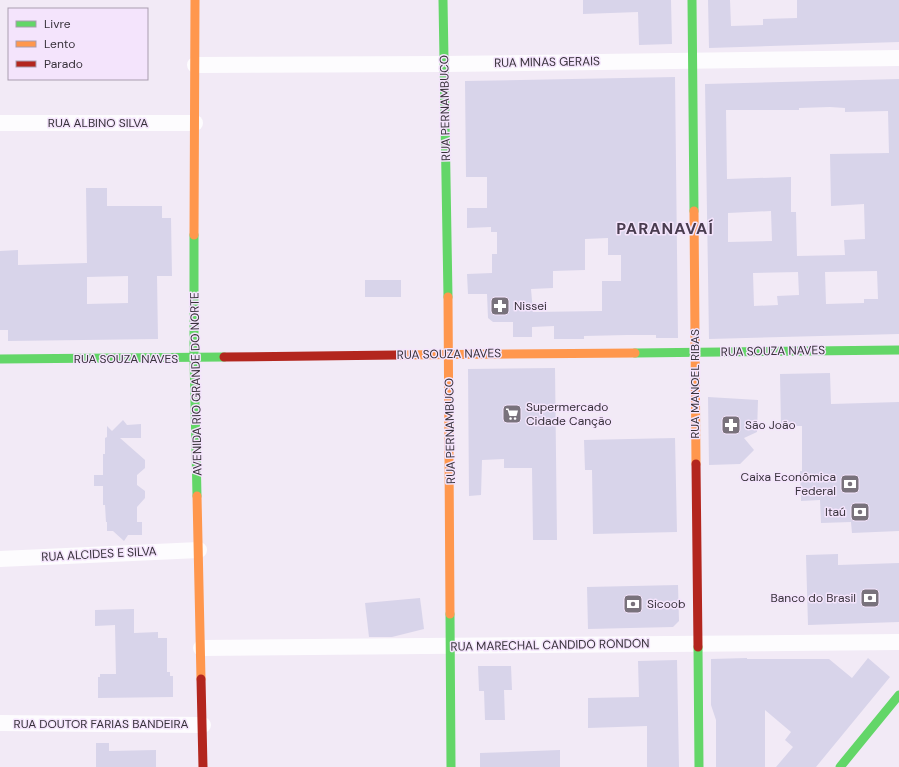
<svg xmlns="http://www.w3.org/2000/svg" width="899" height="767" font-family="'DM Sans',sans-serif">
  <rect width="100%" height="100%" fill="#f2eaf6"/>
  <g fill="#d8d4ea" fill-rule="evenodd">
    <polygon points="583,0 671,0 672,44 639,45 638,12 583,14"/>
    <polygon points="708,0 730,0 731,26 763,25 763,19 797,18 797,0 899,0 899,42 709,48"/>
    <path d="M675 77 678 338H656V335H627L584 336V339H554V326L532 327V337H513V322H493L488 318 487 294H468L467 274 492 273V254H497V232H491V227L467 228V208H487V177H466L465 81ZM608 238V255H621V281H602V311L533 312 531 289 553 288V271L585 270V239Z"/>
    <path d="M899 79V334L709 339 705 84ZM830 107 845 108V112L888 111 889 153 830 154 831 206 864 204 865 239 844 240 845 255 797 256 796 212H791V177L727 179 726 110H799V108ZM771 211 772 241 728 242V213ZM877 271 878 299H864V303L826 304 825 272ZM798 272 799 295 777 296 778 305 754 306 753 273Z"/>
    <path d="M86 188H107V206H162V218H171L172 276H157L158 339 8 341V330H0V251L18 250V265L87 263ZM128 276V303L87 304V277Z"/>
    <rect x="365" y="280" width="36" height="17"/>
    <polygon points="555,368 557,540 533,540 532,468 504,468 504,459 482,460 481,495 469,496 468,369"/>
    <polygon points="830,373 831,404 899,402 899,531 852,533 851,522 821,523 820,500 801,501 800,471 802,471 802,426 781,426 780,374"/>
    <polygon points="708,397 758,400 757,432 744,438 754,450 740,464 709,465"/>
    <polygon points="123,420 127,425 141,424 141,438 120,438 145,460 145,468 137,475 137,485 145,491 145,498 137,507 137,522 142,522 142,535 128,535 124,541 113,531 107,531 107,522 106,522 105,505 103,505 103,486 94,486 94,475 103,475 103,454 105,454 105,438 107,437 107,426 112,431"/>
    <polygon points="675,438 677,532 593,534 592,470 585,470 584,440"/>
    <polygon points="838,554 838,565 899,563 899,622 808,625 806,555"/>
    <polygon points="678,585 679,621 673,627 588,629 587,587"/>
    <polygon points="420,598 424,629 392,637 369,637 365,603"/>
    <polygon points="134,609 134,633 158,632 158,638 167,638 167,672 170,672 170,676 173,676 173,697 98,698 98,677 100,677 100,674 116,674 115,625 95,626 95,610"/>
    <polygon points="747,658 747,659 829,659 852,678 868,658 890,677 816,767 776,767 793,747 785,740 791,732 765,710 765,767 716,767 716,720 711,705 711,659"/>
    <polygon points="677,660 679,767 647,767 647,726 588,728 588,698 639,697 638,661"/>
    <polygon points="478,666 511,666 512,690 504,690 505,720 485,720 484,691 479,691"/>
    <polygon points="96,743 109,743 109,751 156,750 156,767 96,767"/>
    <polygon points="560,750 560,767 480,767 480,753"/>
  </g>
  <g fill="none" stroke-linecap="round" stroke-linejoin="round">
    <g stroke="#fdfcfe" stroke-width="16">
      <polyline points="195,65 444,64 899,58"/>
      <polyline points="0,123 195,123"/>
      <polyline points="0,559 199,550"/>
      <polyline points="201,648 899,642"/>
      <polyline points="0,723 203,725"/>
    </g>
    <g stroke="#63d668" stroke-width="9">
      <polyline points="443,0 448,297"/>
      <polyline points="692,0 694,211"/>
      <polyline points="194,235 194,358 197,496"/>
      <polyline points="635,353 899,350"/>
      <polyline points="0,359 224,357"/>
      <polyline points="450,614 451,767"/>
      <polyline points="698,647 699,767"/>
      <polyline points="840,767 899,695"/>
    </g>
    <g stroke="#ff974d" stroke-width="9">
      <polyline points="694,211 696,464"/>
      <polyline points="194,235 195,0"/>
      <polyline points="448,297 450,614"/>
      <polyline points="397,355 635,353"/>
      <polyline points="197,496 201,679"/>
    </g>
    <g stroke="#b3261e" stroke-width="9">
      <polyline points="224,357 397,355"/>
      <polyline points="696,464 698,647"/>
      <polyline points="201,679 203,767"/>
    </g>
  </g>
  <defs>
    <symbol id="pharmacy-square" viewBox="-11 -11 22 22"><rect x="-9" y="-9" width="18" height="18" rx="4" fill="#79727c" stroke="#f4e4fc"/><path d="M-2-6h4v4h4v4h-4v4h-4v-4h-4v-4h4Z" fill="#fff"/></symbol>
    <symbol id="supermarket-square" viewBox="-11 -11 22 22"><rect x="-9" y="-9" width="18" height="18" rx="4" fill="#79727c" stroke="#f4e4fc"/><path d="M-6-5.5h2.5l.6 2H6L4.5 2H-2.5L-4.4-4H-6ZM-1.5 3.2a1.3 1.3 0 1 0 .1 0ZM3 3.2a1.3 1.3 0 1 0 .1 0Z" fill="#fff"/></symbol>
    <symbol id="bank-square" viewBox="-11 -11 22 22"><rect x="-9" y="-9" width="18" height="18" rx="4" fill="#79727c" stroke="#f4e4fc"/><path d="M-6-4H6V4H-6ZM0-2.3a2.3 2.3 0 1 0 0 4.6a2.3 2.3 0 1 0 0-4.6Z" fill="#fff"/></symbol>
  </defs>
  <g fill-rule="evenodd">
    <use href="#pharmacy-square" x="489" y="295" width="22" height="22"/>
    <use href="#supermarket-square" x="501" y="403" width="22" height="22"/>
    <use href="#pharmacy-square" x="720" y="414" width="22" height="22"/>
    <use href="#bank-square" x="839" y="473" width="22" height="22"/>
    <use href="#bank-square" x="849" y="501" width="22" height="22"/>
    <use href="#bank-square" x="859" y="587" width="22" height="22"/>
    <use href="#bank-square" x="622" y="593" width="22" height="22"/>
  </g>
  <g text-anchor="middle" stroke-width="3" stroke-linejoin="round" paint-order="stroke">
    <g font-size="12" fill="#38323b" stroke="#f4e4fc">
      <text transform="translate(547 62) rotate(-1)" y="4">RUA MINAS GERAIS</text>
      <text transform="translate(445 108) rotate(-91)" y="4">RUA PERNAMBUCO</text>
      <text x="98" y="127">RUA ALBINO SILVA</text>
      <text transform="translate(773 351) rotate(-1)" y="4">RUA SOUZA NAVES</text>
      <text transform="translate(449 354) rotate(-1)" y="4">RUA SOUZA NAVES</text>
      <text x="126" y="363">RUA SOUZA NAVES</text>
      <text transform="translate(196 384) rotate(-91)" y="4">AVENIDA RIO GRANDE DO NORTE</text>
      <text transform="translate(695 384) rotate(-90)" y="4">RUA MANOEL RIBAS</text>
      <text transform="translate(450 431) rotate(-91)" y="4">RUA PERNAMBUCO</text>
      <text transform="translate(99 554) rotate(-3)" y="4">RUA ALCIDES E SILVA</text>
      <text transform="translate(550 645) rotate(-1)" y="4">RUA MARECHAL CANDIDO RONDON</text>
      <text x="101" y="728">RUA DOUTOR FARIAS BANDEIRA</text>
    </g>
    <g font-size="12" fill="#38323b" stroke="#f4e4fc" text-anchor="start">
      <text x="514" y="310">Nissei</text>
      <text x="526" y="411">Supermercado<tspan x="526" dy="14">Cidade Canção</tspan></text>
      <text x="745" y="429">São João</text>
      <text x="836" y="481" text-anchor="end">Caixa Econômica<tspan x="836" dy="14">Federal</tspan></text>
      <text x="846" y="516" text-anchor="end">Itaú</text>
      <text x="856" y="602" text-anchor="end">Banco do Brasil</text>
      <text x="647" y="608">Sicoob</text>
    </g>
    <g font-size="16" font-weight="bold" letter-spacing="1" fill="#493c4f" stroke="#f4e4fc">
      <text x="665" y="234">PARANAVAÍ</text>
    </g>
  </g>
  <rect x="8" y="8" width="140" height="72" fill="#f4e4fc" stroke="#a99daf"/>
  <rect x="16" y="21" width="20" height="6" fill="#63d668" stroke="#a99daf"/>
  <text x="44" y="28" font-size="12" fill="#38323b">Livre</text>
  <rect x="16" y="41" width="20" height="6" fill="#ff974d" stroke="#a99daf"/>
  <text x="44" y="48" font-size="12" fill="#38323b">Lento</text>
  <rect x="16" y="61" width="20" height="6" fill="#b3261e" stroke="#a99daf"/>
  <text x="44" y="68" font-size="12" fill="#38323b">Parado</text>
</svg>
